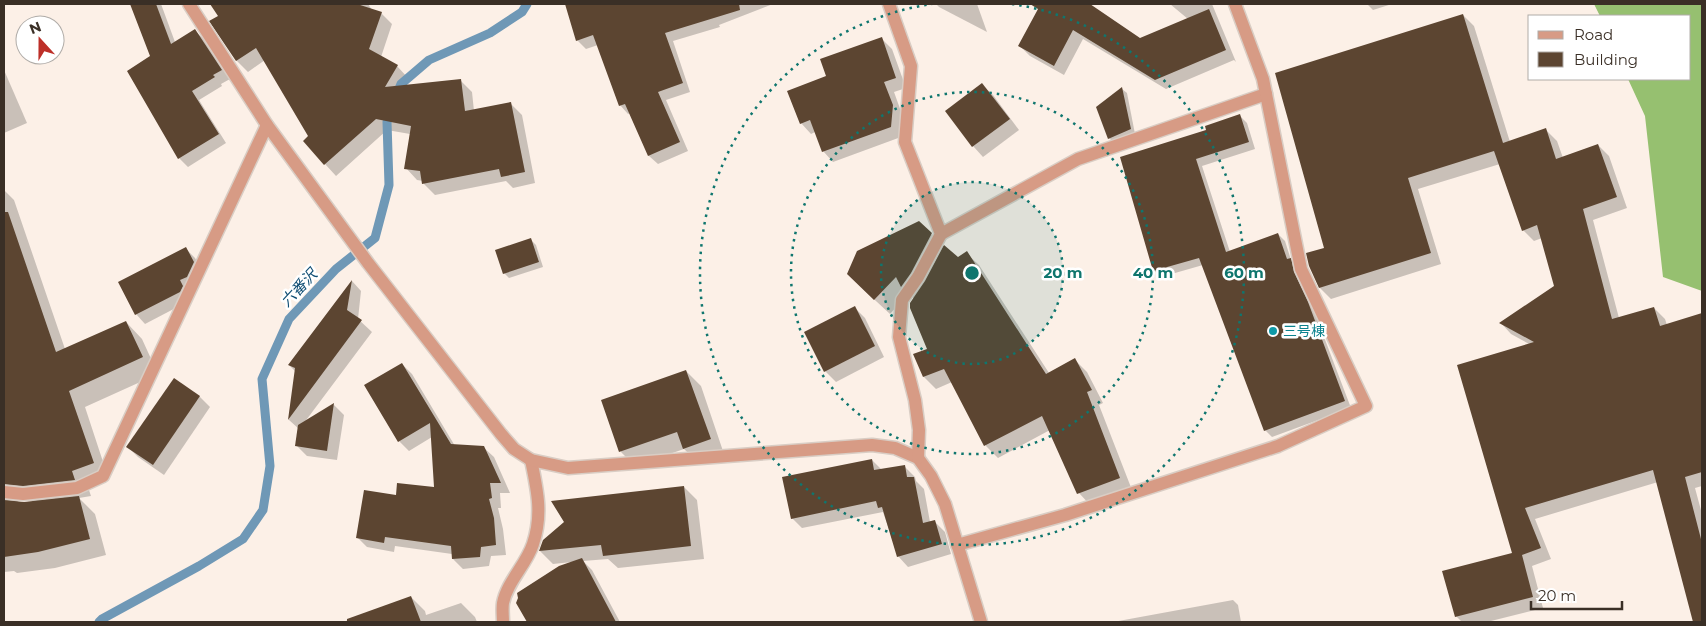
<svg xmlns="http://www.w3.org/2000/svg" width="1706" height="626" font-family="Montserrat,'Noto Sans JP',sans-serif">
  <rect width="100%" height="100%" fill="#fcf0e7"/>
  <polygon fill="#96c070" points="1594,4 1702,4 1702,291 1663,277 1645,116 1628,79 1690,79 1690,16 1600,16"/>
  <g fill="#0003" fill-rule="evenodd">
    <polygon points="131,4 161,4 175,42 195,31 204,39 230,79 221,84 222,86 199,100 226,143 188,167 179,158 128,71 152,57"/>
    <polygon points="212,4 368,4 372,10 381,13 392,24 381,57 397,66 408,78 403,87 461,81 472,92 474,111 510,103 522,115 535,183 513,188 506,181 435,195 424,184 423,181 417,180 406,168 410,134 387,130 336,176 304,141 310,136 265,60 248,72 236,60 219,16"/>
    <polygon points="570,4 773,4 719,25 720,27 673,41 690,92 666,100 688,151 658,164 649,156 630,113 628,114 620,105 598,45 586,49 577,40 566,5"/>
    <polygon points="936,4 977,4 987,32 939,7"/>
    <polygon points="1050,4 1088,4 1140,40 1188,19 1170,4 1212,4 1236,62 1234,60 1166,89 1083,39 1064,75 1030,56 1020,46"/>
    <polygon points="1367,4 1392,4 1373,10"/>
    <polygon points="1463,15 1474,26 1510,142 1546,130 1557,141 1563,158 1598,145 1609,156 1627,208 1593,220 1619,318 1654,308 1665,319 1667,325 1698,316 1702,320 1702,486 1695,488 1702,514 1702,622 1695,622 1658,482 1535,519 1551,559 1532,566 1543,608 1487,622 1462,622 1456,616 1513,553 1531,345 1511,334 1501,323 1555,287 1542,238 1534,241 1523,230 1500,164 1418,189 1441,264 1331,299 1320,288 1325,249"/>
    <polygon points="882,39 892,49 906,88 894,92 903,117 901,137 833,162 823,151 815,132 811,134 801,123 827,76"/>
    <polygon points="4,70 27,123 4,133"/>
    <polygon points="982,85 993,95 1019,130 983,157 973,146 946,111"/>
    <polygon points="1122,89 1127,93 1135,134 1114,143 1109,138"/>
    <polygon points="1240,116 1247,123 1255,149 1202,166 1230,252 1278,234 1285,241 1291,260 1297,266 1351,408 1272,437 1265,430 1203,265 1161,277 1154,270 1122,158 1208,131"/>
    <path d="M4 190 14 200 65 349 126 322 142 339 158 374 85 407 109 480 88 487 91 496 79 498 95 514 106 555 55 568 17 573 14 571 4 572ZM22 500 32 501V502H16Z"/>
    <polygon points="931,234 957,259 966,253 979,265 1049,373 1074,359 1087,372 1103,403 1099,405 1132,490 1091,506 1079,493 1050,430 998,458 986,446 952,382 936,389 924,377 928,350 914,299 909,293 890,314 863,289"/>
    <polygon points="531,240 536,245 543,267 509,278 504,273"/>
    <polygon points="186,249 195,258 203,272 189,301 145,324 136,314"/>
    <polygon points="352,281 361,291 358,319 372,332 304,423 334,405 344,415 337,460 307,456 297,446 299,429 289,420 296,372 289,365"/>
    <polygon points="855,308 865,318 884,357 836,382 825,371"/>
    <polygon points="402,364 412,374 455,446 483,447 494,457 510,493 500,493 501,508 498,508 503,529 506,555 491,556 489,566 463,569 453,559 452,554 395,546 394,552 367,547 357,537 397,497 435,489 432,437 409,451 399,441"/>
    <polygon points="686,371 701,386 724,454 699,463 684,449 635,466 621,452 603,400"/>
    <polygon points="174,380 200,397 210,407 164,475 138,457 128,447"/>
    <polygon points="872,460 882,470 905,467 915,477 916,481 924,489 930,522 934,521 945,532 951,554 908,567 898,556 883,512 802,528 792,518"/>
    <polygon points="684,487 697,500 704,559 618,568 608,559 583,561 592,570 620,622 529,622 517,603 572,562 553,564 540,551"/>
    <polygon points="411,597 425,611 426,615 461,603 475,617 477,622 343,622"/>
    <polygon points="1233,600 1238,605 1241,622 1113,622"/>
  </g>
  <g fill="none" stroke-linecap="round" stroke-linejoin="round">
    <g stroke="#6f98b6" stroke-width="9">
      <polyline points="396,96 401,84 429,60 490,33 522,12 527,4"/>
      <polyline points="99,622 102,619 199,566 243,539 263,510 270,466 262,379 289,319 336,269 375,238 389,185 387,122 391,111"/>
    </g>
  </g>
  <g fill="#5c4531">
    <polygon points="130,4 156,4 171,44 195,29 222,70 213,75 215,77 192,91 219,134 178,159 127,71 150,56"/>
    <polygon points="210,4 357,4 382,12 369,49 398,65 385,87 461,79 465,111 511,102 525,172 501,177 499,169 422,184 420,171 404,169 411,126 376,119 324,165 303,141 308,136 256,48 236,61 209,21 218,16"/>
    <polygon points="565,4 739,4 740,10 665,33 683,83 658,92 680,142 648,156 625,104 619,106 593,35 576,41"/>
    <polygon points="1030,4 1090,4 1140,38 1209,9 1226,50 1155,80 1073,30 1054,66 1018,46 1038,9"/>
    <polygon points="1463,14 1503,143 1546,128 1556,159 1598,144 1617,197 1583,209 1612,319 1654,307 1660,326 1702,313 1702,472 1685,477 1702,543 1702,622 1693,622 1653,470 1525,508 1541,548 1522,555 1533,597 1455,617 1442,571 1512,553 1457,365 1534,342 1499,323 1554,286 1537,225 1522,231 1494,151 1408,178 1431,253 1319,288 1309,266 1306,253 1324,248 1275,73"/>
    <polygon points="882,37 896,78 884,82 893,105 891,127 822,152 810,120 800,124 787,91 826,76 820,59"/>
    <polygon points="982,83 1010,119 972,147 945,111"/>
    <polygon points="1122,87 1131,129 1108,139 1096,107"/>
    <polygon points="1240,114 1249,142 1196,159 1226,252 1278,233 1287,259 1291,258 1294,272 1308,302 1345,401 1264,431 1199,258 1153,271 1120,157 1206,130 1205,126"/>
    <polygon points="4,212 8,212 56,352 126,321 143,357 69,391 94,463 72,471 75,480 23,486 4,484"/>
    <polygon points="919,221 932,233 911,273 901,287 896,277 874,300 847,274 857,251"/>
    <polygon points="531,238 539,262 503,274 495,250"/>
    <polygon points="944,245 958,257 967,251 1046,374 1075,358 1092,390 1087,392 1120,478 1077,494 1042,416 984,446 944,369 923,377 913,354 927,349 910,308 910,303 925,281"/>
    <polygon points="186,247 194,262 187,277 180,280 183,286 180,292 135,315 118,282"/>
    <polygon points="352,280 347,310 362,320 288,420 295,368 288,365"/>
    <polygon points="855,306 875,346 824,372 804,332"/>
    <polygon points="402,363 451,444 484,446 501,483 490,483 492,498 489,499 494,518 496,545 481,547 480,557 452,559 451,546 385,537 384,543 356,538 364,490 396,495 397,483 434,487 430,423 398,442 364,385"/>
    <polygon points="686,370 711,439 683,449 677,432 619,452 601,400"/>
    <polygon points="174,378 200,396 153,465 126,447"/>
    <polygon points="334,403 327,451 295,446 298,425"/>
    <polygon points="872,459 874,470 905,465 907,477 914,477 923,523 935,520 942,544 897,557 882,507 878,508 876,501 791,519 782,477"/>
    <polygon points="684,486 691,546 603,556 601,545 539,551 543,540 564,522 551,501"/>
    <polygon points="79,496 90,539 38,552 4,557 4,500 24,502"/>
    <polygon points="582,558 616,622 527,622 516,603 518,598 517,593 559,566"/>
    <polygon points="411,596 421,622 347,622 347,619"/>
  </g>
  <g fill="none" stroke-linecap="round" stroke-linejoin="round">
    <defs>
      <g id="lane">
        <polyline points="941,234 1078,159 1266,94"/>
        <path d="M503 622C503 616 502 609 503 603 507 582 526 565 533 544 543 514 537 489 531 460"/>
      </g>
      <g id="street">
        <polyline points="189,4 267,125 368,263 501,434 514,449 531,460 568,468 872,445 895,448 918,458 931,476 945,504 981,622"/>
        <polyline points="889,4 911,66 905,142 941,234 918,277 902,300 899,337 915,400 919,430 918,458"/>
        <polyline points="4,492 23,494 77,488 103,476 267,125"/>
        <polyline points="957,545 1065,515 1278,446 1366,406 1301,269 1263,79 1235,4"/>
      </g>
    </defs>
    <use href="#lane" stroke="#d9cdc4" stroke-width="15"/>
    <use href="#street" stroke="#d9cdc4" stroke-width="15"/>
    <use href="#lane" stroke="#d79b85" stroke-width="12"/>
    <use href="#street" stroke="#d79b85" stroke-width="12"/>
  </g>
  <circle cx="972" cy="273" r="91" fill="#0f766e" fill-opacity=".12"/>
  <g fill="none" stroke="#0f766e" stroke-width="2.5" stroke-dasharray="2.5 5">
    <circle cx="972" cy="273" r="91"/>
    <circle cx="972" cy="273" r="181"/>
    <path d="M1012 4A272 272 0 1 1 932 4"/>
  </g>
  <circle fill="#0f9aa8" stroke="#fff" stroke-width="2" cx="1273" cy="331" r="5"/>
  <g text-anchor="middle" stroke-width="5" stroke-linejoin="round" paint-order="stroke">
    <g font-size="14" fill="#0d838f" stroke="#fff" text-anchor="start">
      <text x="1283" y="336">三号棟</text>
    </g>
    <g font-size="15" font-style="italic" fill="#104e74" stroke="#fff">
      <text transform="translate(299 288) rotate(-47)" y="5">六番沢</text>
    </g>
  </g>
  <circle cx="972" cy="273" r="8" fill="#0f766e" stroke="#fff" stroke-width="2.5"/>
  <g font-size="15" text-anchor="middle" font-weight="bold" fill="#0f766e" stroke="#fff" stroke-width="5" stroke-linejoin="round" paint-order="stroke">
    <text x="1063" y="278">20 m</text>
    <text x="1153" y="278">40 m</text>
    <text x="1244" y="278">60 m</text>
  </g>
  <rect width="1706" height="626" fill="none" stroke="#3a2f26" stroke-width="10"/>
  <rect x="1528" y="15" width="162" height="65" fill="#ffffff" stroke="#b0aca8"/>
  <rect x="1538" y="31" width="25" height="8" fill="#d79b85" stroke="#b0aca8"/>
  <text x="1574" y="40" font-size="15" fill="#3a2f26">Road</text>
  <rect x="1538" y="52" width="25" height="15" fill="#5c4531" stroke="#b0aca8"/>
  <text x="1574" y="65" font-size="15" fill="#3a2f26">Building</text>
  <g transform="translate(40 40) rotate(339)"><circle r="24" fill="#ffffff" stroke="#b0aca8"/>
  <path d="M0-4L9 19L0 12L-9 19Z" fill="#bd2f28"/>
  <text y="-8" font-size="14" font-weight="bold" text-anchor="middle" fill="#3a2f26">N</text>
  </g>
  <path d="M1531 601v8h91v-8" fill="none" stroke="#3a2f26" stroke-width="2.5"/>
  <text x="1538" y="601" font-size="15" fill="#3a2f26" stroke="#ffffff" stroke-width="4" paint-order="stroke">20 m</text>
</svg>
